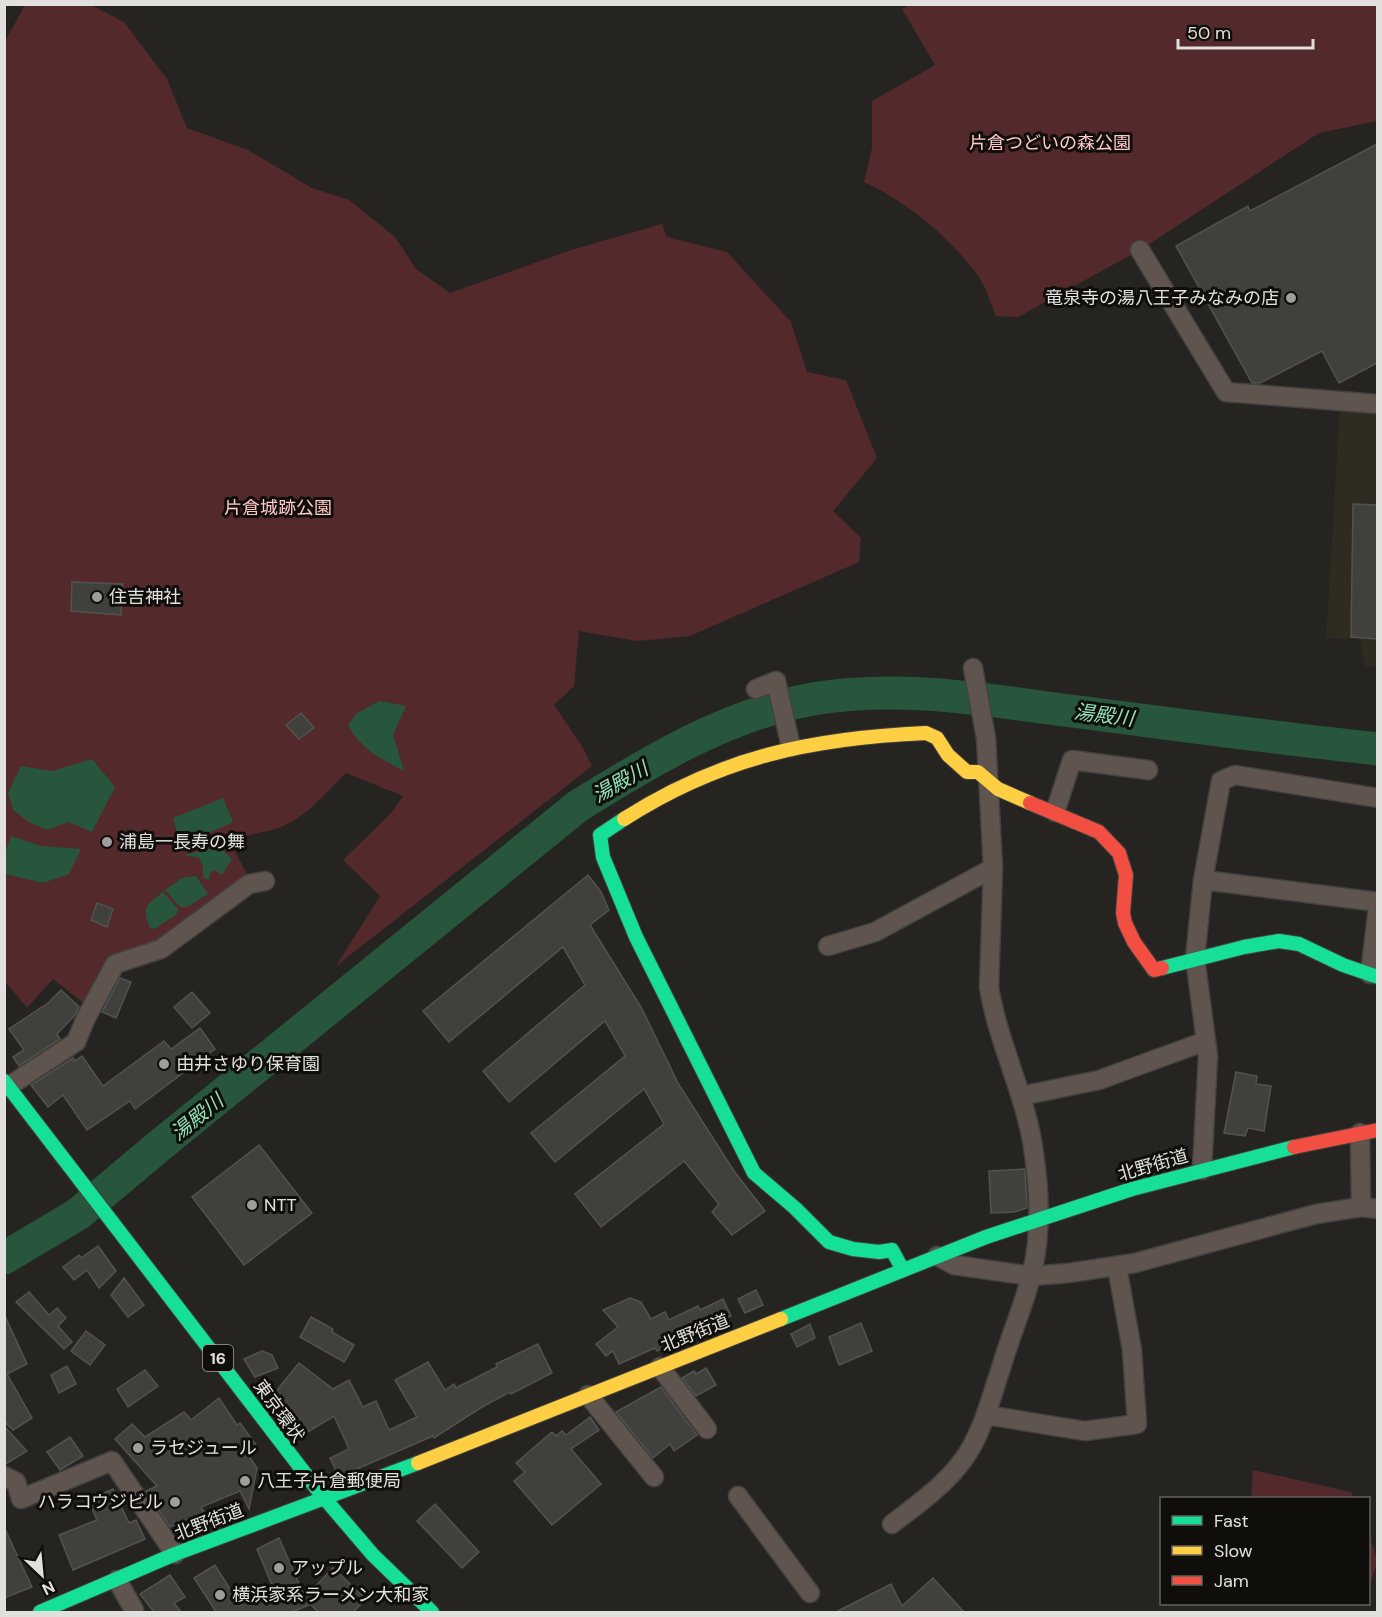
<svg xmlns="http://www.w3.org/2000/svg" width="1382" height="1617" font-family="'DM Sans','Noto Sans JP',sans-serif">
  <rect width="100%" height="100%" fill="#252421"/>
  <polygon fill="#2f2b20" points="1340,407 1377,410 1377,666 1365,667 1360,639 1326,638"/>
  <g fill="#53292b">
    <path d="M25 5H91L124 22 167 79 187 128 248 150 312 188 349 200 395 237 416 269 450 293 571 250 662 224 667 237 727 252 791 322 807 372 846 380 877 458 833 511 861 538 859 562 690 636 637 641 579 631 574 686 554 705 582 746 592 766 336 966 380 896 343 860 391 813 403 796 346 773C325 794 305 819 276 829 260 833 245 835 230 842L248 876 156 945 116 957 86 1005 53 979 27 1008 4 980V43Z"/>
    <path d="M910 5H1377V121L1319 133 1140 250 1018 317 996 316C990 302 985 284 976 273 947 235 907 202 864 182L872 148V101L935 65 902 9Z"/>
    <polygon points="1253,1470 1351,1492 1353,1498 1251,1498"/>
    <path d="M1368 1535C1379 1560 1379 1560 1369 1586Z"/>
  </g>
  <g fill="#27563c">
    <path d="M380 701 406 706 393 735 404 771C378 757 363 751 348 725L357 713Z"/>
    <polygon points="92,759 115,787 92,832 68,822 47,830 29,822 13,810 8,793 21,766 52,771"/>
    <polygon points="223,798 233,822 199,837 178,835 173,818"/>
    <polygon points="11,836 41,846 81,849 69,874 43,883 5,874 5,853"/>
    <polygon points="219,847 232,859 222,875 215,870 210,873 209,880 203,878 203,866 199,858 184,855"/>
    <polygon points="196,876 208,894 187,907 180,907 165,890 182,878"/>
    <path d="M163 892 178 909 176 915 154 929 150 928C141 907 147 904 163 892Z"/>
  </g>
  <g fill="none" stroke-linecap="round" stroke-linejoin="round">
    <path stroke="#27563c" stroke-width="33" d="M4 1258 78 1214 159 1146 578 806C650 761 728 714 813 699 898 684 986 700 1071 711 1173 724 1275 738 1378 749"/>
  </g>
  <g fill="#40403d" stroke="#52524f" stroke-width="1.5">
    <polygon points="1377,144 1377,363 1339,383 1322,351 1260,383 1252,383 1176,246 1248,206 1250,211"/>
    <polygon points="1353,504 1377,505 1377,639 1351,637"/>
    <polygon points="72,582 123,584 121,615 71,611"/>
    <polygon points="301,713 314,728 299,739 286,725"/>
    <polygon points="588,875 601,892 609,910 590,925 641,1007 679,1085 734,1171 765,1211 732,1235 712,1212 719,1204 684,1161 601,1227 575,1194 664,1124 644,1089 555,1162 531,1133 625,1056 605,1021 509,1102 483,1071 585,985 563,947 449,1042 423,1011"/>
    <polygon points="97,903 113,909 107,927 91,920"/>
    <polygon points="120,978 131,982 116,1018 102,1012"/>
    <polygon points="61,990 79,1007 75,1015 57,1034 60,1039 19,1066 13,1057 24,1050 9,1029 48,1003"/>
    <polygon points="192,992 210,1013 192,1028 174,1007"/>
    <polygon points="200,1028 215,1049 135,1109 130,1101 87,1130 63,1095 48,1107 31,1085 73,1058 75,1061 82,1056 103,1086 164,1041 171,1049"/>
    <polygon points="1236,1072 1257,1076 1256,1084 1271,1086 1264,1131 1248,1128 1245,1136 1224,1133"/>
    <polygon points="259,1145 312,1213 244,1265 192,1197"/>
    <polygon points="1025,1169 1027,1208 1014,1212 991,1213 989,1171"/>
    <polygon points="98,1246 116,1271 99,1288 87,1270 74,1280 63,1267 79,1255 81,1258"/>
    <polygon points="124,1278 144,1305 128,1317 111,1295"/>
    <polygon points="756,1290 763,1305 745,1313 738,1299"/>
    <polygon points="29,1292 49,1315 57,1308 66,1318 58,1326 72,1342 64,1349 16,1302"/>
    <polygon points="630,1298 641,1302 651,1319 665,1312 669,1320 698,1306 700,1310 723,1299 731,1316 657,1351 655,1348 619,1364 613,1351 606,1356 596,1344 618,1327 603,1310"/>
    <polygon points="4,1314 27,1364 7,1374 32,1418 13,1430 4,1421"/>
    <polygon points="311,1317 333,1329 332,1332 354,1345 344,1362 300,1337"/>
    <polygon points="861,1323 872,1351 839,1365 829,1337"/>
    <polygon points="810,1324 815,1338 797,1347 791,1334"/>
    <polygon points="86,1331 105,1345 90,1365 71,1351"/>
    <polygon points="538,1344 552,1373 511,1394 510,1392 482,1407 434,1438 433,1436 343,1475 336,1471 330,1458 349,1449 334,1416 306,1433 293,1410 274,1394 299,1363 333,1389 349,1380 363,1407 376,1401 389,1430 417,1417 395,1380 428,1362 445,1390 454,1384 456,1388 497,1367 496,1364"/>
    <polygon points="262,1351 272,1355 278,1368 255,1377 244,1359"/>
    <polygon points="67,1366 76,1384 59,1393 51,1375"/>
    <polygon points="706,1368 716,1385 696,1396 682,1378 694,1371 696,1374"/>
    <polygon points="145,1370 158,1386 128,1407 117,1389"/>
    <polygon points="661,1387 697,1435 674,1451 670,1444 653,1458 616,1412"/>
    <polygon points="219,1398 237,1425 240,1423 256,1445 246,1452 257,1468 249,1509 240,1491 201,1507 204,1512 170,1527 146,1491 157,1486 115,1439 132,1424 145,1437 184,1412 191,1420"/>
    <polygon points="590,1417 599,1430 571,1449 601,1484 552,1525 514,1481 525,1472 516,1463 552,1432 556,1436 562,1431 566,1435"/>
    <polygon points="4,1426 27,1451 4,1465"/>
    <polygon points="70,1437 83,1456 60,1470 47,1452"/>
    <polygon points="113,1489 129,1523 136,1520 145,1539 73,1570 59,1535 97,1520 88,1500"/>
    <polygon points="435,1504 479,1552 462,1568 417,1521"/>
    <polygon points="4,1527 32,1587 4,1598"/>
    <polygon points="279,1538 305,1597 333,1568 366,1599 353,1612 318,1612 306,1600 309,1605 292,1612 216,1612 194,1578 215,1565 240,1605 274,1590 257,1549"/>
    <polygon points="170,1575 185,1597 174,1603 181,1612 154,1612 140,1594"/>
    <polygon points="933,1578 964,1612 836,1612 891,1584 902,1606"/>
  </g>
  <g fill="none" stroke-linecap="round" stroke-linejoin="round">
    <defs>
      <g id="street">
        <polyline points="1140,250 1226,392 1378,404"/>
        <polyline points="756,689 776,681 791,747"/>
        <polyline points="1055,812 1072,760 1148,770"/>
        <polyline points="1203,880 1378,902"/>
        <polyline points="828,946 875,932 993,868"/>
        <polyline points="1370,974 1378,908"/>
        <polyline points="9,1086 76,1042 86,1018 115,964 161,949 249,884 265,881"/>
        <polyline points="1021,1096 1099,1080 1206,1041"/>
        <polyline points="1360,1133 1361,1207"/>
        <polyline points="1202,1170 1208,1056 1195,958 1203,880 1221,781 1235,775 1378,798"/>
        <polyline points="937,1256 954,1265 1031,1276 1069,1273 1135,1263 1316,1214 1361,1207 1378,1209"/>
        <polyline points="660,1367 707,1429"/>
        <polyline points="588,1395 654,1477"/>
        <polyline points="986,1415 1085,1431 1137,1424 1132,1350 1117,1267"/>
        <polyline points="4,1476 16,1482 21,1499 112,1461 175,1554"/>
        <polyline points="738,1496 810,1593"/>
        <path d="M892 1524C918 1504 944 1486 963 1460 981 1437 992 1395 1001 1368 1010 1337 1023 1307 1031 1277 1041 1238 1040 1194 1034 1154 1027 1097 998 1044 989 987L993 868 986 738 973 668"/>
        <polyline points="117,1580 134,1610 134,1612"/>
      </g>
      <g id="fast">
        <polyline points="624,819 600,835 603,857 636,937 754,1173 795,1208 829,1242 853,1249 879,1252 892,1250 903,1270"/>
        <polyline points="1162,968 1244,947 1279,941 1299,944 1343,965 1378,977"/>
        <polyline points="4,1081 320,1493 373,1555 432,1612"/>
        <polyline points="781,1319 986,1237 1132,1189 1294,1147"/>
        <polyline points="40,1612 175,1554 418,1463"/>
      </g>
      <g id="slow">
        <path d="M624 819C721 757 812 738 926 733L937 738 948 755 967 772H978L998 789 1030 803"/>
        <polyline points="418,1463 781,1319"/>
      </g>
      <g id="jam">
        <polyline points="1030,803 1099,832 1119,853 1126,875 1123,913 1125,923 1134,942 1154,970 1162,968"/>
        <polyline points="1294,1147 1378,1130"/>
      </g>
    </defs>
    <use href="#street" stroke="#424240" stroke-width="21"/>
    <use href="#fast" stroke="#424240" stroke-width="16"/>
    <use href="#slow" stroke="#424240" stroke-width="16"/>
    <use href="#jam" stroke="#424240" stroke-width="16"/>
    <use href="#street" stroke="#60554e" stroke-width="18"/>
    <use href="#fast" stroke="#16e098" stroke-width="14"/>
    <use href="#slow" stroke="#ffcf43" stroke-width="14"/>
    <use href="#jam" stroke="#f24e42" stroke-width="14"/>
  </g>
  <g fill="#9f9e9b" stroke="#0f0e0b" stroke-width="2">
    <circle cx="1291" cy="298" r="6"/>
    <circle cx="97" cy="597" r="6"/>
    <circle cx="107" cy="842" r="6"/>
    <circle cx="164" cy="1064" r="6"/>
    <circle cx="252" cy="1205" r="6"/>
    <circle cx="138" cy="1448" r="6"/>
    <circle cx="245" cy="1481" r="6"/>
    <circle cx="175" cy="1502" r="6"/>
    <circle cx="279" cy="1568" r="6"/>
    <circle cx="220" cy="1595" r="6"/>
  </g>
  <g text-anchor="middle" stroke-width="6" stroke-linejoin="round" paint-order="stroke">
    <rect fill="#0f0e0b" stroke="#a2a19d" stroke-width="1.5" x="203" y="1345" width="30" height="26" rx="4.5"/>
    <g font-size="16" font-weight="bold" fill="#e1e0dc">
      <text x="218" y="1364">16</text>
    </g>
    <g font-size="18" fill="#ffc9c8" stroke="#0f0e0b">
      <text x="1050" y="149">片倉つどいの森公園</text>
      <text x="278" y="514">片倉城跡公園</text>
    </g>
    <g font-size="18" fill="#e1e0dc" stroke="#0f0e0b" text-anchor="start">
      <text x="1279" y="304" text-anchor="end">竜泉寺の湯八王子みなみの店</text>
      <text x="109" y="603">住吉神社</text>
      <text x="119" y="848">浦島一長寿の舞</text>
      <text x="176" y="1070">由井さゆり保育園</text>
      <text x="264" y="1211">NTT</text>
      <text x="150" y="1454">ラセジュール</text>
      <text x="257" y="1487">八王子片倉郵便局</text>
      <text x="163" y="1508" text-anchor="end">ハラコウジビル</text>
      <text x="291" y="1574">アップル</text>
      <text x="232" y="1601">横浜家系ラーメン大和家</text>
    </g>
    <g font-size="18" fill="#e1e0dc" stroke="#0f0e0b">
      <text transform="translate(1153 1165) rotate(-16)" y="6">北野街道</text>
      <text transform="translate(695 1333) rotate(-22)" y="6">北野街道</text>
      <text transform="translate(279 1411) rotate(54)" y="6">東京環状</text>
      <text transform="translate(209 1522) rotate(-21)" y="6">北野街道</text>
    </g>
    <g font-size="20" font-style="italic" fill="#91e2b4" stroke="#0f0e0b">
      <text transform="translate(1104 715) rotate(7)" y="7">湯殿川</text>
      <text transform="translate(620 782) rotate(-30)" y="7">湯殿川</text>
      <text transform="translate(197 1117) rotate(-39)" y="7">湯殿川</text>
    </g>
  </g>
  <rect width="1382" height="1617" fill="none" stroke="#e1e0dc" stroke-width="12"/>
  <rect x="1160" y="1497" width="210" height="108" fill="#0f0e0b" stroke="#63625f" stroke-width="1.5"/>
  <rect x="1172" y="1516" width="30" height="9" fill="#16e098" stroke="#63625f" stroke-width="1.5"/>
  <text x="1214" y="1527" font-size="18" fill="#e1e0dc">Fast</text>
  <rect x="1172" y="1546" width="30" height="9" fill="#ffcf43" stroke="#63625f" stroke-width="1.5"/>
  <text x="1214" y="1557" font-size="18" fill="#e1e0dc">Slow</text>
  <rect x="1172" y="1576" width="30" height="9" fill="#f24e42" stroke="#63625f" stroke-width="1.5"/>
  <text x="1214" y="1587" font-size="18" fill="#e1e0dc">Jam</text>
  <g transform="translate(42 1575) rotate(154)" stroke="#0f0e0b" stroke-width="4.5" paint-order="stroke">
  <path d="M0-4.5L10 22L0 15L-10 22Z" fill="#e1e0dc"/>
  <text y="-9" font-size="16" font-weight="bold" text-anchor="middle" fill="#e1e0dc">N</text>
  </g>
  <path d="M1178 39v9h135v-9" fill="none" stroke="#e1e0dc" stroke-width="3"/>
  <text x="1187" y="39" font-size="18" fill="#e1e0dc" stroke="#0f0e0b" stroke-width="4.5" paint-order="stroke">50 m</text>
</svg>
